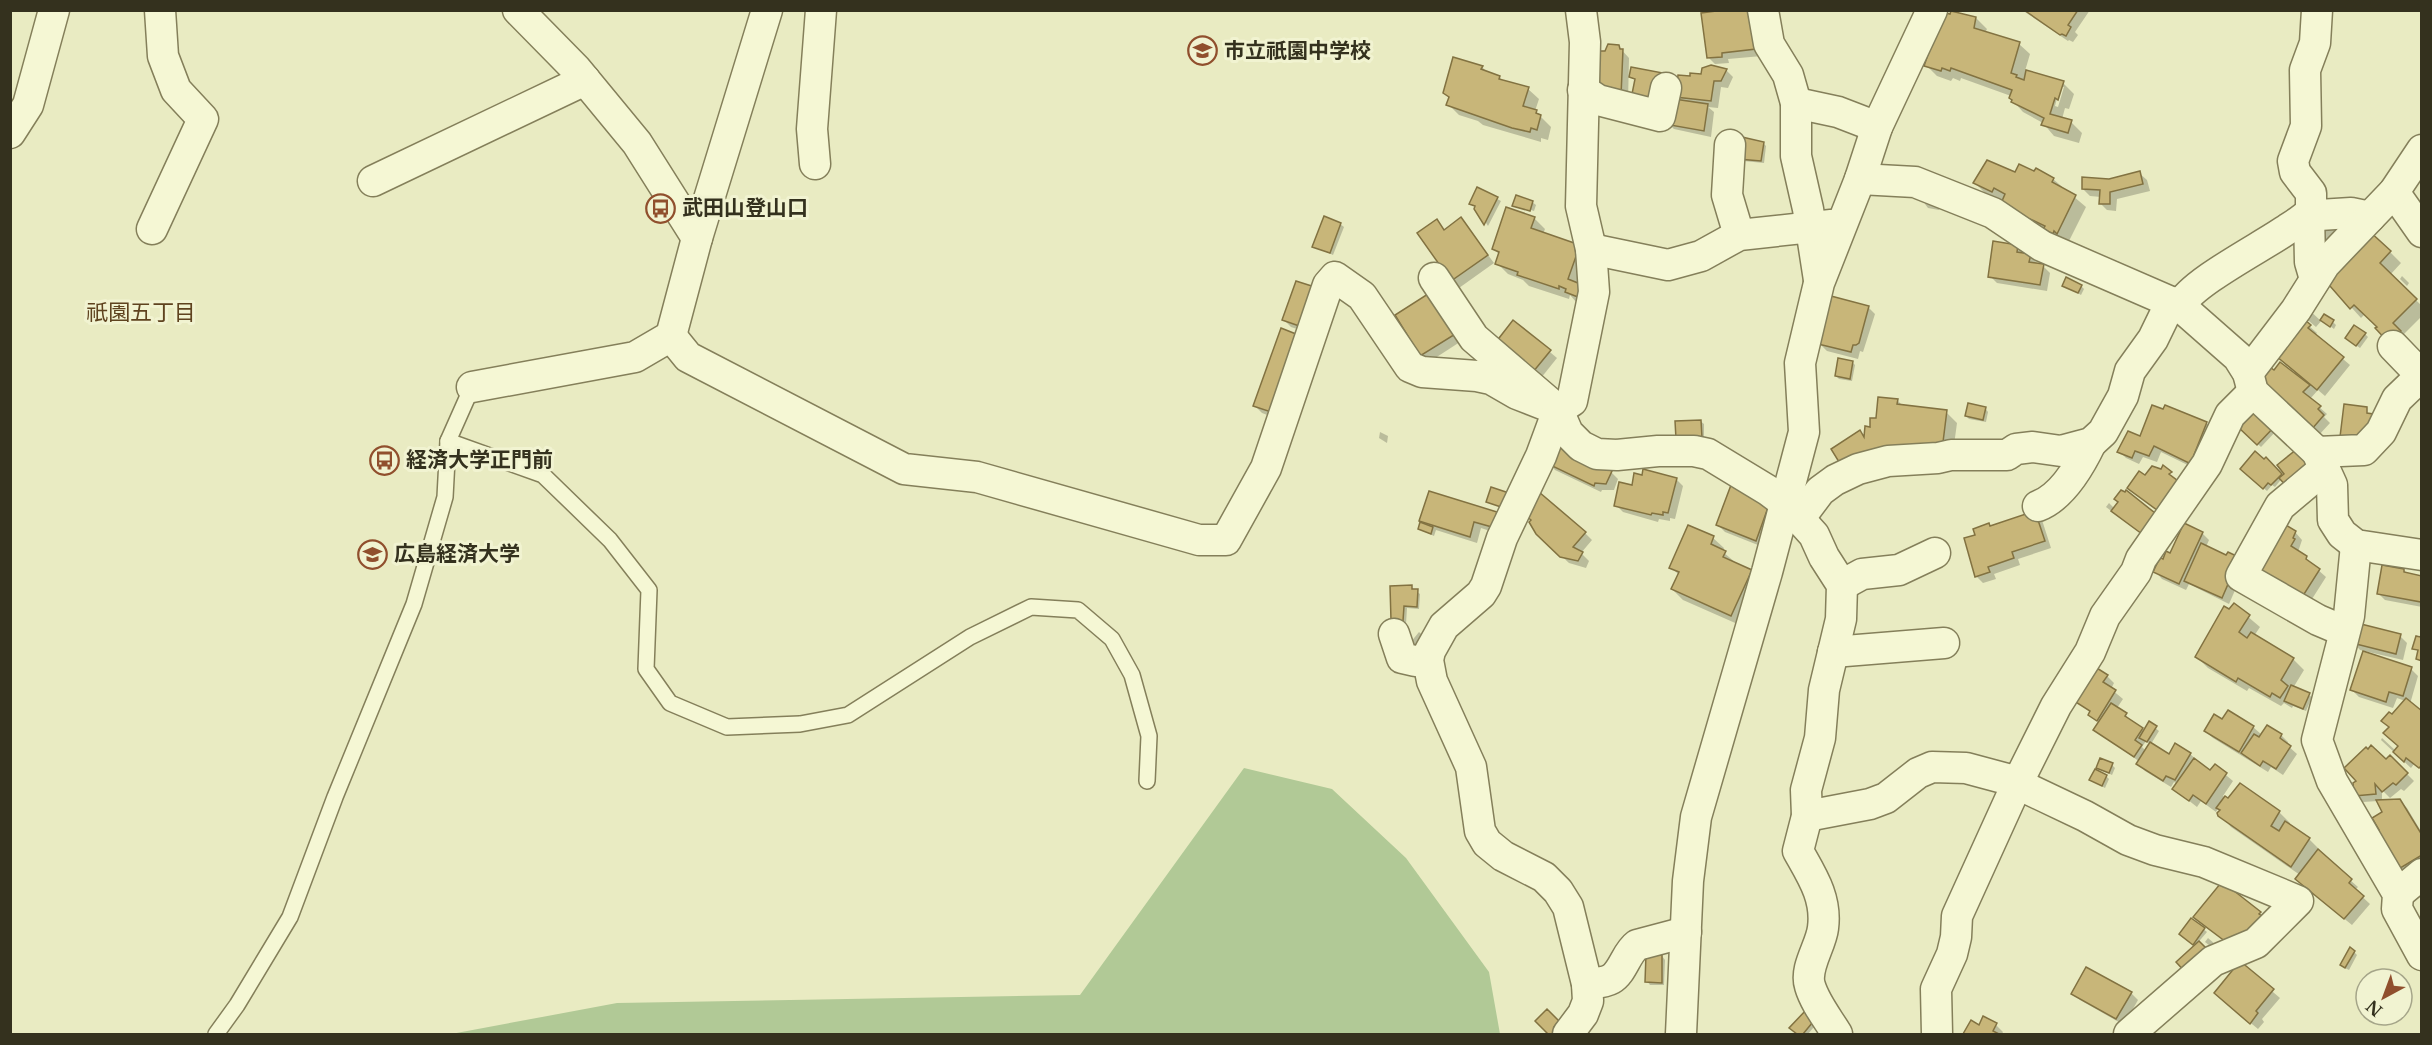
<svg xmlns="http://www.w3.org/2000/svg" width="2432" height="1045" font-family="'Libre Baskerville','Noto Sans JP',serif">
  <rect width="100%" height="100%" fill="#e9ebc2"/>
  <polygon fill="#b1c996" points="1244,768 1332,789 1406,858 1489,972 1500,1034 451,1034 617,1003 1080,995"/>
  <g fill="#0003" fill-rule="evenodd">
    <polygon points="1736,10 1762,56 1728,59 1729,63 1715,64 1708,57"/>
    <polygon points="2022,10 2090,10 2075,32 2078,35 2073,42 2069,40 2068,41"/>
    <path d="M1976 18 1987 29 1985 33 2019 44 2030 54 2025 71 2063 83 2074 94 2069 109 2065 108 2062 119 2071 122 2082 133 2079 143 2054 136 2043 123 2023 112 2013 101 2011 96 1961 78 1960 81 1953 78 1951 81 1937 76 1926 65ZM2060 87H2064L2058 107 2055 106Z"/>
    <polygon points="1618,46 1629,58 1628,102 1616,98 1606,53"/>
    <polygon points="1482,67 1488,73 1499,77 1503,81 1528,89 1539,99 1535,111 1551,127 1548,140 1541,138 1541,142 1483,125 1478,121 1459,115 1448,104"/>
    <polygon points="1726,70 1733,77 1728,88 1721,87 1718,108 1708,107 1714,112 1711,137 1674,129 1667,122 1682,102 1676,96 1703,76"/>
    <polygon points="1763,143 1766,146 1764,163 1743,161 1740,158"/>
    <polygon points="2139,173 2147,180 2150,191 2117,199 2116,211 2107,210 2100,203 2101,197 2090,196 2083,189"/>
    <polygon points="2016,174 2053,179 2086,207 2068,243 2064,244 2003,202 1986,194 1975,183"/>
    <polygon points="1478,189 1501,201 1488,226 1476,207 1471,204"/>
    <polygon points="1927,196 1941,201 1939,210 1928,208 1925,204"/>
    <polygon points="1532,202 1536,205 1534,211 1516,205"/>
    <polygon points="1534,218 1545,229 1543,234 1590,257 1577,303 1570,295 1569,299 1529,286 1523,280 1508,274 1497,263 1500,255 1494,249"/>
    <polygon points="1461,219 1494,263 1459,288 1452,280 1437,221 1445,231"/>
    <polygon points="2344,221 2330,266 2314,224"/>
    <polygon points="1340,224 1344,227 1333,255 1314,246"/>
    <polygon points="2017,246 2024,254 2030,256 2037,263 2037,265 2043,266 2050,273 2047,291 1997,283 1990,276"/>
    <polygon points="2390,252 2401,263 2390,275 2422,306 2422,316 2403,335 2411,343 2379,327 2365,314 2361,318 2325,278"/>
    <polygon points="2402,276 2409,283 2407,286 2400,279"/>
    <polygon points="1297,283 1312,334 1291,327 1284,320"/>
    <polygon points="2064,285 2081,286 2084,289 2081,295"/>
    <polygon points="1431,294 1463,340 1429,362 1421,355"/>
    <polygon points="1868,307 1875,314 1863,352 1860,351 1858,359 1827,351 1820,344"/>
    <polygon points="2307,308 2321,321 2325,316 2333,322 2336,325 2334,329 2322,320 2316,327 2302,315"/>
    <polygon points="2299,317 2317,333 2315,335 2350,365 2325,396 2318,390 2310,399 2327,414 2324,417 2330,423 2319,435 2269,393 2274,372 2294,373 2296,372"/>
    <polygon points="1514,322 1557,358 1541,378 1505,349"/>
    <polygon points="1282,330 1281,420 1262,413 1255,406"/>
    <polygon points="2365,334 2368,337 2360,348 2350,341"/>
    <polygon points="1852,362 1855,365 1852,381 1839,379 1836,376"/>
    <polygon points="1897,400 1903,406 1946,412 1957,423 1952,460 1841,463 1860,432 1866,438 1877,420"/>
    <polygon points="1985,408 1988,412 1986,422 1969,419 1966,416"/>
    <polygon points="2255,410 2277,430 2261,447 2240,427"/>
    <polygon points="1700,421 1704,424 1704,441 1681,442"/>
    <polygon points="2206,423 2214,430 2200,471 2161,452 2157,462 2143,457 2139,464 2126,458 2119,451 2141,438"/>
    <polygon points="1380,432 1388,436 1387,443 1379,438"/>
    <polygon points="2266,459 2283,477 2275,487 2272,485 2267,491 2242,469"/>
    <polygon points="1548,462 1611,472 1618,479 1614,490 1602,490 1601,492 1555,470"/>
    <polygon points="1676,479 1683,486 1675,519 1670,518 1670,521 1659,519 1658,522 1623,512 1616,505 1633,487"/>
    <polygon points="2120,502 2150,540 2106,507 2109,503 2115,509"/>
    <polygon points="1769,504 1763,547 1725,532 1718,525"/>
    <polygon points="1496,513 1503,520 1499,534 1481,528 1477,543 1436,530 1434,536 1419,529 1426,526 1421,521"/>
    <polygon points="2042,520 2051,548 2018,559 2020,565 1994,574 1996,579 1983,583 1976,576 1977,536 1991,527"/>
    <polygon points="2295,532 2302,540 2298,552 2326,577 2312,599 2331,610 2236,588 2229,604 2189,584 2186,590 2162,579 2155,571 2171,555 2202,533 2209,540 2206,547 2227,557 2245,561"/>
    <polygon points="1537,533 1585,533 1592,540 1581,553 1589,561 1586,568 1569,563"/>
    <polygon points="1713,538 1724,548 1723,552 1736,563 1751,571 1762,582 1742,626 1683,600 1672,589 1679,575 1671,567"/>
    <polygon points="2404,570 2408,575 2422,577 2422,607 2385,600 2378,593"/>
    <polygon points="1411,587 1420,594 1419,609 1407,608 1406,624 1396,623"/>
    <polygon points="2234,605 2260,627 2254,636 2293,659 2304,670 2293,688 2312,697 2306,711 2293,706 2292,708 2284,703 2281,706 2249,688 2247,691 2208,668 2197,657"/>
    <polygon points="1419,632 1428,640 1409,651 1406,648"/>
    <polygon points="2400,636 2407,643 2403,660 2360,650 2353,642"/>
    <polygon points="2411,669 2418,676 2410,704 2422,713 2422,770 2414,764 2411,768 2381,740 2382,738 2396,751 2400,747 2390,727 2392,716 2405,701 2397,698 2393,708 2359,697 2352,690"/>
    <path d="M2107 676 2114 683 2111 689 2123 699 2117 708 2145 732 2150 724 2159 731 2151 744 2170 756 2176 745 2190 754 2211 772 2215 766 2233 781 2223 796 2229 800 2279 812 2290 823 2289 825 2309 839 2320 850 2318 852 2358 887 2355 890 2370 904 2352 925 2304 886 2300 875 2231 827 2220 815 2221 811 2218 808 2216 812 2201 801 2197 807 2174 789 2178 784 2174 782 2171 787 2145 771 2138 764 2140 762 2095 730 2100 723 2089 714 2091 712 2073 699ZM2146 741 2150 744 2146 751 2142 747Z"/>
    <polygon points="2223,721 2253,727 2262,735 2281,735 2288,742 2287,745 2297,754 2283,775 2271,767 2268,772 2213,738 2205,731"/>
    <polygon points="2390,757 2414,781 2404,791 2401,789 2390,798 2382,790 2382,801 2399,800 2407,808 2422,833 2422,866 2405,876 2398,869 2381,831 2384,813 2378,801 2363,802 2356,795"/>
    <polygon points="2112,765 2115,768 2112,775 2098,768"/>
    <polygon points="2106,776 2109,779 2105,788 2091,780"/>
    <polygon points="2192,920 2207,932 2195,946 2184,937"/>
    <polygon points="2208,938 2216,945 2214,949 2205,942"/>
    <polygon points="2354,952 2357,955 2349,970 2345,968"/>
    <polygon points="1662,956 1665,960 1664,985 1650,985 1647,981"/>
    <polygon points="2240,964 2280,998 2262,1019 2264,1022 2258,1029 2223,1000"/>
    <polygon points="2073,993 2131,993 2138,1000 2124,1025 2080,1000"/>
    <polygon points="1984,1018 1996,1025 2003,1032 2002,1034 1965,1034 1972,1022 1979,1027"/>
    <polygon points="1819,1021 1808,1034 1798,1034 1791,1028"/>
  </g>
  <g fill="#c8b679" stroke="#827241" stroke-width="1.5">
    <polygon points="1724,10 1757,10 1756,49 1722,53 1722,57 1707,58 1701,13"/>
    <polygon points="2024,10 2078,10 2068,25 2071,27 2066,36 2062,34 2060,35"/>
    <polygon points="1951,11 1976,17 1974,28 2020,42 2011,73 2017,75 2016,77 2024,80 2026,70 2064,81 2058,100 2055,98 2050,114 2072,120 2068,133 2041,125 2044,118 2011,102 2012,100 2009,98 2012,90 1951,68 1950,71 1942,68 1941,71 1924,66 1937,28 1946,13 1950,14"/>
    <polygon points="1608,44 1619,45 1620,49 1623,49 1621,96 1592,84 1598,51 1605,51"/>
    <polygon points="1453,57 1483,66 1481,69 1500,76 1499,79 1529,87 1523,106 1537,110 1536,113 1541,115 1537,130 1531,128 1530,132 1512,128 1446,105 1449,97 1443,93"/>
    <polygon points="1711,65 1727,69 1721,81 1714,81 1711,101 1675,97 1678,75 1690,76 1690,73 1701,74 1702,68"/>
    <polygon points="1631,67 1663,73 1656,105 1631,99 1635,79 1629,77"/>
    <polygon points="1674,99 1708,104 1704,131 1670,125"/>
    <polygon points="1742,137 1764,142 1761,161 1738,159"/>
    <polygon points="1987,160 2015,172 2019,164 2034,171 2036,168 2054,178 2052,182 2076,195 2057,234 2054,231 2053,234 2043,229 2045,226 2030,219 2028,224 1999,208 2005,194 1994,188 1992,192 1973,183"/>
    <polygon points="2140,171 2143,184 2110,192 2110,204 2099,204 2100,190 2082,189 2082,177 2109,179"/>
    <polygon points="1477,187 1498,197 1484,225 1474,209 1475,206 1469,204"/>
    <polygon points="1516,195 1533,201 1530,211 1512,206"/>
    <polygon points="1506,207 1535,217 1531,228 1580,245 1568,279 1588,287 1583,299 1565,292 1566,289 1559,286 1559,289 1517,275 1518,272 1495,264 1499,252 1492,249"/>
    <polygon points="1324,216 1341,223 1330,253 1312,247"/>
    <polygon points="1461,217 1488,255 1451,281 1417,233 1437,219 1444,230"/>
    <polygon points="2368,230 2391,251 2380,263 2417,299 2393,323 2401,331 2389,343 2375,328 2377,327 2354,305 2350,309 2323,278"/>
    <polygon points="1993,241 2018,245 2017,252 2031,254 2029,262 2044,264 2040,285 1988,277"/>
    <polygon points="2066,277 2082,285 2078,293 2062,286"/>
    <polygon points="1296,281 1318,288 1305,328 1282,320"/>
    <polygon points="1431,292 1457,333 1420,356 1395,315"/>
    <polygon points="1831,296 1869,306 1859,343 1856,345 1853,345 1851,352 1818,344"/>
    <polygon points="2324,314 2334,320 2330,327 2320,320"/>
    <polygon points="2299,315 2311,325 2308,328 2344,357 2317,390 2270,351"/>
    <polygon points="1513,320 1551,350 1533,372 1496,342"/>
    <polygon points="2354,325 2366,333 2356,346 2345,338"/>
    <polygon points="1281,328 1301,336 1274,413 1253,406"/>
    <polygon points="1838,358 1853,361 1850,379 1835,376"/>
    <polygon points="2280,362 2310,385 2303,392 2321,406 2318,409 2324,415 2312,429 2259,377 2267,365 2274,370"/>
    <polygon points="1878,397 1898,399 1897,404 1947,410 1942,450 1839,462 1831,449 1860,430 1864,437 1865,426 1870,427 1870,418 1876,418"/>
    <polygon points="1968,403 1986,407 1983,420 1965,416"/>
    <polygon points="2344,404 2367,407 2367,413 2381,415 2363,439 2340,437"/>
    <polygon points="2152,405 2163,409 2165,405 2207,422 2194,455 2196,456 2193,465 2154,446 2149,456 2135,451 2132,458 2117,452 2128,431 2140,436"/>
    <polygon points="2255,409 2275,426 2257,445 2238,427"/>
    <polygon points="1701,420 1702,438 1676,439 1675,421"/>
    <polygon points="1555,443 1612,471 1606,484 1595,483 1594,486 1546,463"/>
    <polygon points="2297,449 2313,468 2291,491 2279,478 2284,474 2277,465"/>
    <polygon points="2255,451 2264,459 2266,457 2282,474 2271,485 2268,483 2263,489 2240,469"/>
    <polygon points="2163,465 2172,472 2169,474 2182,484 2161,513 2127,488 2139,471 2145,475 2152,466 2161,469"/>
    <polygon points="1643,469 1677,478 1668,513 1663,512 1663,515 1652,513 1651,515 1614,506 1619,482 1632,485 1634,473 1642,475"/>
    <polygon points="1731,485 1770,502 1756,541 1716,525"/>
    <polygon points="1491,487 1509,493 1504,508 1486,502"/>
    <polygon points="2121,490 2125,492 2126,490 2155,513 2142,534 2111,511 2118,502 2114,499"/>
    <polygon points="1429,491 1497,512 1492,527 1474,522 1470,537 1419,521"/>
    <polygon points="1539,492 1586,532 1573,547 1583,552 1578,561 1560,557 1536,534 1529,522 1531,520 1521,512"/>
    <polygon points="2035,511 2045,541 2012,552 2014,558 1988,567 1990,572 1975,577 1964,538 1975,535 1973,529 1989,523 1990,526"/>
    <polygon points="2279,521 2296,531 2293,538 2295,539 2291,546 2307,556 2306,559 2320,569 2299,602 2248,571"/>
    <polygon points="1420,522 1433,527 1431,534 1418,529"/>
    <polygon points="2184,523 2203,532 2179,584 2153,572 2160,557 2163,559 2166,551 2170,553"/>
    <polygon points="1688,525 1714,536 1711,544 1726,551 1723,557 1752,570 1731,616 1671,589 1679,572 1669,568"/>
    <polygon points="2201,543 2226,555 2228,552 2245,560 2229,582 2222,598 2184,581"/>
    <polygon points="2382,565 2404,569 2404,572 2422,576 2421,602 2377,594"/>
    <polygon points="1412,585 1412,589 1418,589 1417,607 1404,606 1403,621 1391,620 1390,586"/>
    <polygon points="2234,603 2250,615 2239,632 2247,638 2251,632 2294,658 2281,680 2288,686 2280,698 2272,693 2270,697 2238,678 2236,682 2195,657 2224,606 2229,609"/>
    <polygon points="2357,623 2401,634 2396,654 2352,643"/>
    <polygon points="2422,633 2422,661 2416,659 2418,650 2412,649 2416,636 2420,637"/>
    <polygon points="2363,651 2412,667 2403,696 2389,692 2386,702 2350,690"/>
    <polygon points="2092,665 2108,675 2103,682 2116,690 2097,721 2088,715 2090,711 2071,699"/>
    <polygon points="2291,685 2310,693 2303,709 2284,701"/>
    <polygon points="2406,698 2422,711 2422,765 2419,768 2406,758 2404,762 2393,752 2398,746 2383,733 2389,727 2381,721 2389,712 2392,714"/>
    <polygon points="2111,703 2127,713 2125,716 2143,728 2135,740 2142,745 2134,757 2093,730"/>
    <polygon points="2228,710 2254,726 2239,752 2204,731 2214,714 2222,719"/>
    <polygon points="2149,721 2157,726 2147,742 2139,738"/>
    <polygon points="2267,725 2282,734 2280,738 2291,746 2276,769 2263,761 2260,766 2241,753 2254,734 2259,737"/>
    <polygon points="2150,742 2169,754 2175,743 2191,753 2175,780 2166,776 2163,781 2136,764"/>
    <polygon points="2371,745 2386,759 2390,755 2408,773 2396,785 2393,783 2382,792 2375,784 2376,794 2354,796 2353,783 2356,781 2344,768 2366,747 2368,749"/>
    <polygon points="2100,758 2113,763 2109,773 2096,768"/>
    <polygon points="2194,758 2210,770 2215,764 2227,773 2206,804 2193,795 2189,801 2172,789"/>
    <polygon points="2095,769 2107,775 2102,786 2089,780"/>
    <polygon points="2240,783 2280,811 2271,826 2279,831 2285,821 2310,838 2291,867 2218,816 2217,813 2220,810 2216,808 2225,796 2228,798"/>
    <polygon points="2400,799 2422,835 2422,855 2397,870 2375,832 2379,830 2372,818 2382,812 2376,800"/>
    <polygon points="2318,849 2352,879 2349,883 2364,896 2344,919 2295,879"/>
    <polygon points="2224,883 2261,912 2259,914 2262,916 2240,942 2230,945 2193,917 2220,884 2222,886"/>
    <polygon points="2191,918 2205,928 2193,945 2179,934"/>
    <polygon points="2199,941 2211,953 2188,975 2176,962"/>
    <polygon points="2350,947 2355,951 2345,968 2340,965"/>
    <polygon points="1646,954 1662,955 1662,983 1645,982"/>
    <polygon points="2240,961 2274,989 2256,1011 2258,1013 2250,1024 2214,993"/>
    <polygon points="2086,967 2132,992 2116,1019 2071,994"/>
    <polygon points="1547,1009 1559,1021 1554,1027 1557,1030 1552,1034 1548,1034 1535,1021"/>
    <polygon points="1807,1009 1817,1017 1803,1034 1797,1034 1789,1028"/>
    <polygon points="1983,1016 1997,1023 1993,1031 1999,1034 1963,1034 1971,1020 1979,1025"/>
  </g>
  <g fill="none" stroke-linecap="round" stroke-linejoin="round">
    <defs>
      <g id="service">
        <polyline points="448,441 543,475 610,540 649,590 646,669 670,703 727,727 800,724 848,715 970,637 1031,607 1078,610 1112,639 1132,675 1149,736 1147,781"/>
        <polyline points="216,1034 237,1005 290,917 335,797 414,604 445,497 448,441 472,387"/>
      </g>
      <g id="minor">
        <polyline points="518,10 576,69 637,143 697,238"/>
        <polyline points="1763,10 1769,44 1788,75 1796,103 1796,156 1808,209 1819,280"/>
        <polyline points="1583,90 1598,100 1660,116 1666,88"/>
        <polyline points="1796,103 1838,112 1877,127"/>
        <polyline points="10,133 28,105 54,10"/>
        <polyline points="1730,145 1727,195 1739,235"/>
        <polyline points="815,164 812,129 821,10"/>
        <polyline points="1860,179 1915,182 1993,213 2042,246 2180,306 2238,357 2248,373 2253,392 2317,452 2332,485 2333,520 2342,534 2356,545 2422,555"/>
        <polyline points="373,181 585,80"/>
        <polyline points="2394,192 2422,232"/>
        <polyline points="2311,211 2319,215 2351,213 2370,217"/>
        <polyline points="2309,214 2310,262 2315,279"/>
        <polyline points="152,229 203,119 176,90 163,56 160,10"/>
        <polyline points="1591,249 1668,265 1701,256 1739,235 1831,225"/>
        <path d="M1434 278 1474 338 1558 410 1568 433 1581 446 1597 454 1617 455 1658 451H1694L1708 454 1769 491 1785 503 1814 535 1824 557 1842 585 1841 619 1824 690 1820 738 1806 790 1807 816 1798 851C1812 876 1827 898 1823 928 1821 946 1804 968 1810 986 1815 1003 1828 1019 1837 1034"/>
        <path d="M2180 306C2192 282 2264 246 2289 228 2297 223 2305 218 2311 211V193L2295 172 2293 161 2306 126 2305 70 2315 43 2317 10"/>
        <polyline points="671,336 688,357 904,469 977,477 1199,540 1226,540 1266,468 1328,285 1335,277 1362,296 1410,367 1422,372 1477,376 1491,379 1517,394 1558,410"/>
        <polyline points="2393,346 2421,375"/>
        <polyline points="2248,373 2296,310 2325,264 2394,192 2422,150"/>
        <polyline points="472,387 635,357 671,336 697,238 767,10"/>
        <polyline points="2317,452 2364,450 2381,432 2397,399 2422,375"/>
        <polyline points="2324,469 2280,506 2241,576 2318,620 2344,631"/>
        <path d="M2038 506C2062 497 2080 466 2091 443"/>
        <polyline points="1799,519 1820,491 1835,480 1858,469 1888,461 1938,458 1951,455 2007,455 2016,449 2033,447 2061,451 2091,443 2103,432 2123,396 2130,371 2153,339 2171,302"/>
        <polyline points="2356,545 2349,616 2317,740 2332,781 2398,894 2397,909 2422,955"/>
        <polyline points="1842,585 1862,574 1899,570 1935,553"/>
        <polyline points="1394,634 1402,658 1415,661 1428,660"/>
        <polyline points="1833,652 1944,643"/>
        <polyline points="1807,816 1870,804 1886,798 1918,773 1932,767 1966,768 2007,779 2085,816 2128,840 2155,850 2204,862 2298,901 2256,943 2213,961 2129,1034"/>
        <polyline points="2398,894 2422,874"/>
        <path d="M1587 984C1594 983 1604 983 1611 979 1623 972 1626 953 1637 945L1686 932"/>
        <polyline points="1568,1034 1583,1014 1588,1001 1587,984 1568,907 1558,891 1544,877 1503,856 1487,843 1480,831 1471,767 1432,681 1428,660 1430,651 1444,626 1481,594 1486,586 1502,538 1541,456 1558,410 1572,401 1594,292 1591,249 1581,206 1585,42 1581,10"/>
        <polyline points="1681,1034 1688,881 1696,817 1767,572 1804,432 1800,363 1819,283 1860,179 1877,127 1932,10"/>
        <polyline points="1937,1034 1936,989 1952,954 1956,937 1957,916 2017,784 2056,706 2090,652 2105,616 2136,572 2141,559 2207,464 2230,415 2253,392"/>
      </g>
    </defs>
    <use href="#service" stroke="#847f5a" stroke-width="18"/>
    <use href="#minor" stroke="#847f5a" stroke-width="33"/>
    <use href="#service" stroke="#f5f7d4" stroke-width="15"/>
    <use href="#minor" stroke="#f5f7d4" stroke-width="30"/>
  </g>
  <defs>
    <symbol id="school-ring" viewBox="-11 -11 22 22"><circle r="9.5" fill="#f1f3d1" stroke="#904f2d" stroke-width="1.5"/><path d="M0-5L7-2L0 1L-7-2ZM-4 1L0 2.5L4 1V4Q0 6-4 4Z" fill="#904f2d"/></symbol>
    <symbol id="bus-ring" viewBox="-11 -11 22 22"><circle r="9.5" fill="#f1f3d1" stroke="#904f2d" stroke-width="1.5"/><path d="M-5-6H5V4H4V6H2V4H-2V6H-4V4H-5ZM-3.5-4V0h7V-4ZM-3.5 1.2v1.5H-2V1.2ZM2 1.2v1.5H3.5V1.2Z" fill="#904f2d"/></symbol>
    <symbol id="university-ring" viewBox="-11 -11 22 22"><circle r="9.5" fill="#f1f3d1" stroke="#904f2d" stroke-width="1.5"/><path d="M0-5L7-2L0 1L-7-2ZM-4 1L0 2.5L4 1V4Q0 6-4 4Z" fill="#904f2d"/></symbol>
  </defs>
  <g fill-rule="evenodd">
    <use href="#school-ring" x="1186" y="34" width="33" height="33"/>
    <use href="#bus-ring" x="644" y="192" width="33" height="33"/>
    <use href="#bus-ring" x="368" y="444" width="33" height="33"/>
    <use href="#university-ring" x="356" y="538" width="33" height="33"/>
  </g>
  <g text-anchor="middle" stroke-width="6" stroke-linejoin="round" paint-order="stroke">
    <g font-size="21" font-weight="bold" fill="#34311e" stroke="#f1f3d1" text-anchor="start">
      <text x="1224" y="58">市立祇園中学校</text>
      <text x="682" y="215">武田山登山口</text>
      <text x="406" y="467">経済大学正門前</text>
      <text x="394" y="561">広島経済大学</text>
    </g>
    <g font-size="22" fill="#5f431f" stroke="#f1f3d1">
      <text x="141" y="320">祇園五丁目</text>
    </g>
  </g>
  <rect width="2432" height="1045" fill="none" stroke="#34311e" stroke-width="24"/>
  <g transform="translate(2384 997) rotate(221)"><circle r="28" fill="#f1f3d1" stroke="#a5a589" stroke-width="1.5"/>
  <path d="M0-4.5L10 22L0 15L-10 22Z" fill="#904f2d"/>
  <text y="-9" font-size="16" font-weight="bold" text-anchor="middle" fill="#34311e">N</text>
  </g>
</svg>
